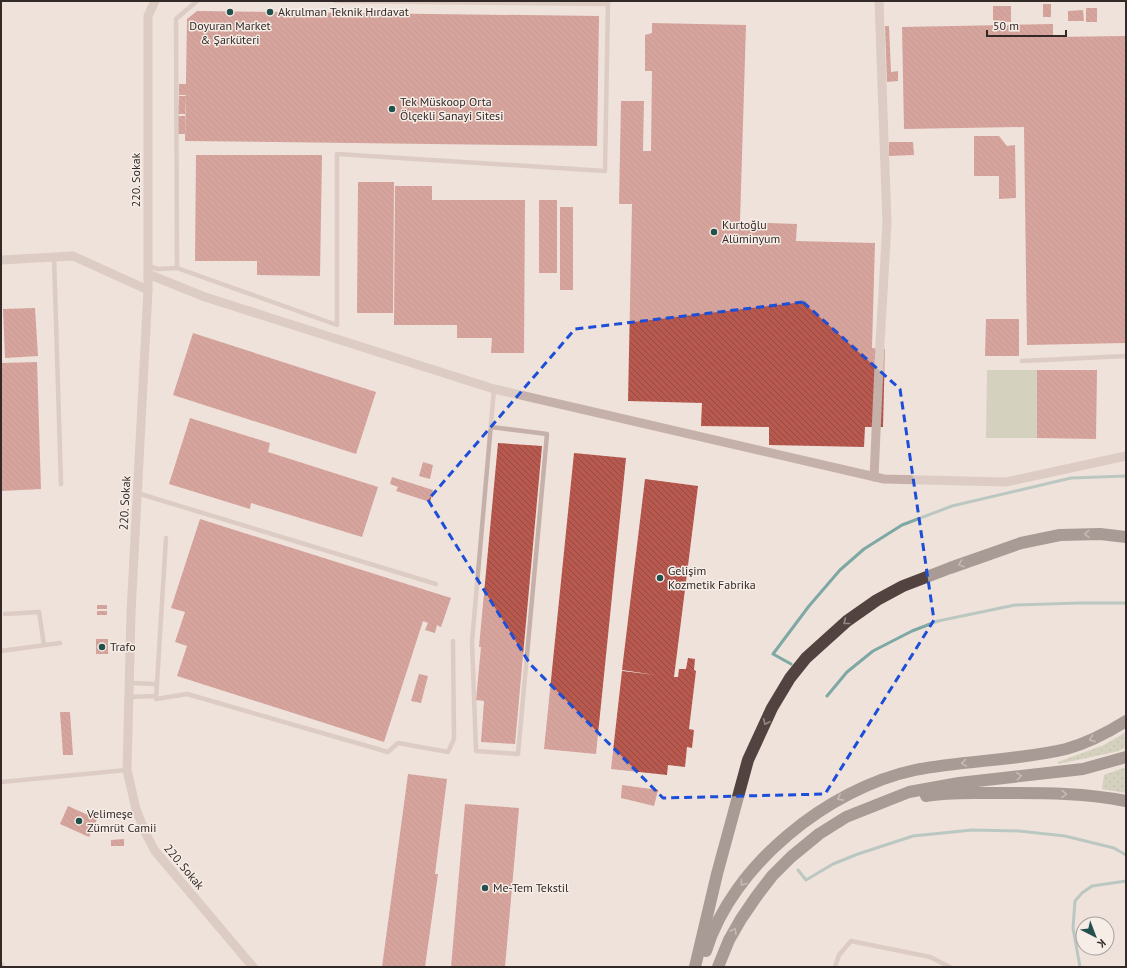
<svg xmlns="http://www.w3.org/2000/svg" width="1127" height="968" font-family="'PT Sans',sans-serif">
  <defs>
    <pattern id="grass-dots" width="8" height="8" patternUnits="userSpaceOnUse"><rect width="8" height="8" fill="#b6bc9d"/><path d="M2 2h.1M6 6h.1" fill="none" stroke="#959980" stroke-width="1.8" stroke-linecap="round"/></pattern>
    <pattern id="building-back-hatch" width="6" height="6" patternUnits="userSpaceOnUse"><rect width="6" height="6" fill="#b85950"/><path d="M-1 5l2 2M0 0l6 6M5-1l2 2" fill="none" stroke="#964a42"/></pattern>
  </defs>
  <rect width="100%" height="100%" fill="#efe2db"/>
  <g fill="url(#grass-dots)">
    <polygon points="1126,732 1126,748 1115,752 1058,764 1058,762 1104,745"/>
    <polygon points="1126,767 1126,793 1102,789 1104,775"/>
  </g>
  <polygon fill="#b6bc9d" points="987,370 1037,370 1037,438 986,438"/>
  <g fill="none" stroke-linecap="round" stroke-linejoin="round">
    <g stroke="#7da8a4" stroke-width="3">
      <polyline points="791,664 773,654 809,606 840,570 864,549 902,525 952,506 1071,478 1126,476"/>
      <polyline points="827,696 847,672 873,651 912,631 938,621 1015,605 1079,603 1126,603"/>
      <polyline points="798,870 806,880 833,864 858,854 913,836 972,830 1019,831 1065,836 1114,848 1126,855"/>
      <polyline points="1080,967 1073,928 1075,901 1082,893 1092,886 1126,881"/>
    </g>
  </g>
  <g fill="url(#building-back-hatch)">
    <rect x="1043" y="4" width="8" height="13"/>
    <polygon points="993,6 1011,6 1011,22 993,21"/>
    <rect x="1086" y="8" width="11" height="14"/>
    <polygon points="1083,10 1084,21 1068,21 1068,11"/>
    <polygon points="197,11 599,16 597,146 185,141 187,19"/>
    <polygon points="652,23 746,25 740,222 797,224 796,241 875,243 872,348 885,349 883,427 865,427 864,447 769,445 769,427 701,426 702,403 628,401 632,204 619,204 621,101 644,101 643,151 651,151 652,71 645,71 645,35 652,33"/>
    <polygon points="1053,24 1053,37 1126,36 1126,343 1027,345 1024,127 904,129 902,27"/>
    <polygon points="885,26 889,26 891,72 898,71 898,81 887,82"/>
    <rect x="179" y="84" width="7" height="11"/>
    <polygon points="179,96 186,96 185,114 178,114"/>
    <rect x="178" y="116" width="7" height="18"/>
    <polygon points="974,136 999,136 1007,146 1015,145 1016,198 999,199 999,176 974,176"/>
    <polygon points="889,142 913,142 914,155 889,156"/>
    <polygon points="196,155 322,155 320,276 257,275 257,261 195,261"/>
    <polygon points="358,182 394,182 393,313 357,313"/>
    <polygon points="395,186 432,186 432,200 525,200 524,353 491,353 492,338 457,338 457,325 394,325"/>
    <rect x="539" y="200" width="18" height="73"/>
    <rect x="560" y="207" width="13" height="83"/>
    <polygon points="35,308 38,356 5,358 3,309"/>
    <polygon points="986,319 1019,319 1019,356 985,356"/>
    <polygon points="193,333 376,392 356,454 173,395"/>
    <polygon points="37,362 41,489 1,491 1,363"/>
    <polygon points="1037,370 1097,370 1096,439 1037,438"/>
    <polygon points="190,418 270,443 268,452 378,487 362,537 251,503 250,509 169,484"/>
    <polygon points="498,443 542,446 515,744 481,742 484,701 476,700 481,647 479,647"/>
    <polygon points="574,453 626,458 596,754 544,749"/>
    <polygon points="423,462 433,465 430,479 419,476"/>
    <polygon points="392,477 433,490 430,502 396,491 398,487 390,484"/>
    <polygon points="645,479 698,486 674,677 678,677 679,669 686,669 688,658 695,659 694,670 696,671 689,729 694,730 692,748 687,747 685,767 668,765 667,775 611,769 622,671 656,675 622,670"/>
    <polygon points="200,519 451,598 441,627 437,625 435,633 425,630 428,623 423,621 384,742 177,676 187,646 175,642 185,612 171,608"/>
    <rect x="97" y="605" width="10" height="4"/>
    <rect x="97" y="611" width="10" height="4"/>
    <rect x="96" y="639" width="12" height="15"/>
    <polygon points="419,674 428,676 421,703 411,701"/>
    <polygon points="60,712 70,712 73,755 63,755"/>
    <polygon points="408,774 447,779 435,874 438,874 425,967 382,967"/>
    <polygon points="622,785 658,790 654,806 621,798"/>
    <polygon points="465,804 519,808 505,967 451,967"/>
    <polygon points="68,806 97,819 89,837 60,824"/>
    <polygon points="124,839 124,846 111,846 111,840"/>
  </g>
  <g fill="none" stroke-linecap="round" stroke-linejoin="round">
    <g stroke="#c5b1a9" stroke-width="4.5">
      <polyline points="197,1 176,19 177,268 337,325 337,154 605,171 608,1"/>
      <polyline points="335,1 608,4"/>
      <polyline points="54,257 61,484"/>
      <polyline points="148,266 158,269 177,268"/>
      <polyline points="1022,361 1126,356"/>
      <polyline points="491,427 547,434 518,754 476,751 472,642 494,389"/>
      <polyline points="137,493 436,584"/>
      <polyline points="166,538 156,699 187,694 388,752 398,743 448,752 454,739 453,641"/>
      <polyline points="5,614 39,612 44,645"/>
      <polyline points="1,651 60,643"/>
      <polyline points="129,683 157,684"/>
      <polyline points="129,697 156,696"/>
      <polyline points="1,782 127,770"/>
      <polyline points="1,964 3,967"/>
      <polyline points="835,967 839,955 851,941 930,957 950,967"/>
    </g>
    <g stroke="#c5b1a9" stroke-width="9">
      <polyline points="155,1 148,16 148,290 131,613 127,770 136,809 145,832 155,851 253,967"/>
      <polyline points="1,260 73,256 148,290"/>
      <polyline points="148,274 205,297 494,389 884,479 1006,482 1126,456"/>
      <polyline points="874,477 880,344 887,223 879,1"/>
    </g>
    <g stroke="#534340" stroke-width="12">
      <path d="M926 796C947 792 970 793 991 793 1036 793 1082 792 1126 801"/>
      <path d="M706 951C732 865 829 788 915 770 965 760 1016 761 1066 749 1087 743 1107 733 1126 721"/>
      <polyline points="695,967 717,874 748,760 772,708 790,678 806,658 847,621 877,600 903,586 950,568 1021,543 1060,535 1100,534 1126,537"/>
      <polyline points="718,967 729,940 741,919 756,897 772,876 791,857 819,834 846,817 909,792 959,783 1083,769 1126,757"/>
    </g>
  </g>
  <defs><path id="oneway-chevron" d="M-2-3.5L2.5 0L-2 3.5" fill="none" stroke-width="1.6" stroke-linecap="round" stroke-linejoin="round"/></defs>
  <g stroke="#958783">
    <use href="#oneway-chevron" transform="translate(1087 534) rotate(179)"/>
    <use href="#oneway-chevron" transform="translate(961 564) rotate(161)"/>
    <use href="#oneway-chevron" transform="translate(846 622) rotate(142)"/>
    <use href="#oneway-chevron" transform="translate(766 722) rotate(115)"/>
    <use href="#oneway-chevron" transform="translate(1092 739) rotate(159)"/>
    <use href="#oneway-chevron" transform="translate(964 763) rotate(174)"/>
    <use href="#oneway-chevron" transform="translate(1019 776) rotate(-6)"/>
    <use href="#oneway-chevron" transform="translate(1064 794) rotate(1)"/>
    <use href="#oneway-chevron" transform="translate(840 798) rotate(152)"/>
    <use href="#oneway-chevron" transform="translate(743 883) rotate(127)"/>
    <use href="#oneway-chevron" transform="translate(734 931) rotate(-59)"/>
  </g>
  <path d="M0 0H1127V968H0ZM803 302 900 389 934 620 825 794 663 798 530 664 428 500 575 329Z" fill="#efe2db" fill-opacity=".55" fill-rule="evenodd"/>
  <path fill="none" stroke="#1d4ed8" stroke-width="3" stroke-dasharray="8 5" stroke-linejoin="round" d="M803 302 900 389 934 620 825 794 663 798 530 664 428 500 575 329Z"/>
  <g fill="#22504c" stroke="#f7ede7" stroke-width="1.5">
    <circle cx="230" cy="12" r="4"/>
    <circle cx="270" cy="12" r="4"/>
    <circle cx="392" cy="109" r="4"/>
    <circle cx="714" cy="232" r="4"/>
    <circle cx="660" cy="578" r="4"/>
    <circle cx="102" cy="647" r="4"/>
    <circle cx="79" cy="821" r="4"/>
    <circle cx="485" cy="888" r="4"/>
  </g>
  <g text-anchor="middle" stroke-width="3" stroke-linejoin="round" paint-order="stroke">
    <g font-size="12" fill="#332a28" stroke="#f7ede7" text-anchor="start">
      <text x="278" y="16">Akrulman Teknik Hırdavat</text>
      <text x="230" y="30" text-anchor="middle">Doyuran Market<tspan x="230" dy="14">&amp; Şarküteri</tspan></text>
      <text x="400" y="106">Tek Müskoop Orta<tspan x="400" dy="14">Ölçekli Sanayi Sitesi</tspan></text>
      <text x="722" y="229">Kurtoğlu<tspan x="722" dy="14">Alüminyum</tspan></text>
      <text x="668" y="575">Gelişim<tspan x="668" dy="14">Kozmetik Fabrika</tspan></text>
      <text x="110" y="651">Trafo</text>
      <text x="87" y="818">Velimeşe<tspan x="87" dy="14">Zümrüt Camii</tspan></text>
      <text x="493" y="892">Me-Tem Tekstil</text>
    </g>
    <g font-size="12" fill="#332a28" stroke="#f7ede7">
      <text transform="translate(136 180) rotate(-90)" y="4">220. Sokak</text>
      <text transform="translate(125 503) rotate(-87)" y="4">220. Sokak</text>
      <text transform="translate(184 867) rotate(50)" y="4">220. Sokak</text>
    </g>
  </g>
  <rect width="1127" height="968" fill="none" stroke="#332a28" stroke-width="4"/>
  <g transform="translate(1095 936) rotate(138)"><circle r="19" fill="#f7ede7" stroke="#a99f9b"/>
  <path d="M0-3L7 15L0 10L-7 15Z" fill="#22504c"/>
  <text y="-6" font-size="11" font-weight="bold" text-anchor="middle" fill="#332a28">K</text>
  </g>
  <path d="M987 30v6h79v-6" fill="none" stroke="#332a28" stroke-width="2"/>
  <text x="993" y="30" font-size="12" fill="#332a28" stroke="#f7ede7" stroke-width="3" paint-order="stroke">50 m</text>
</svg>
